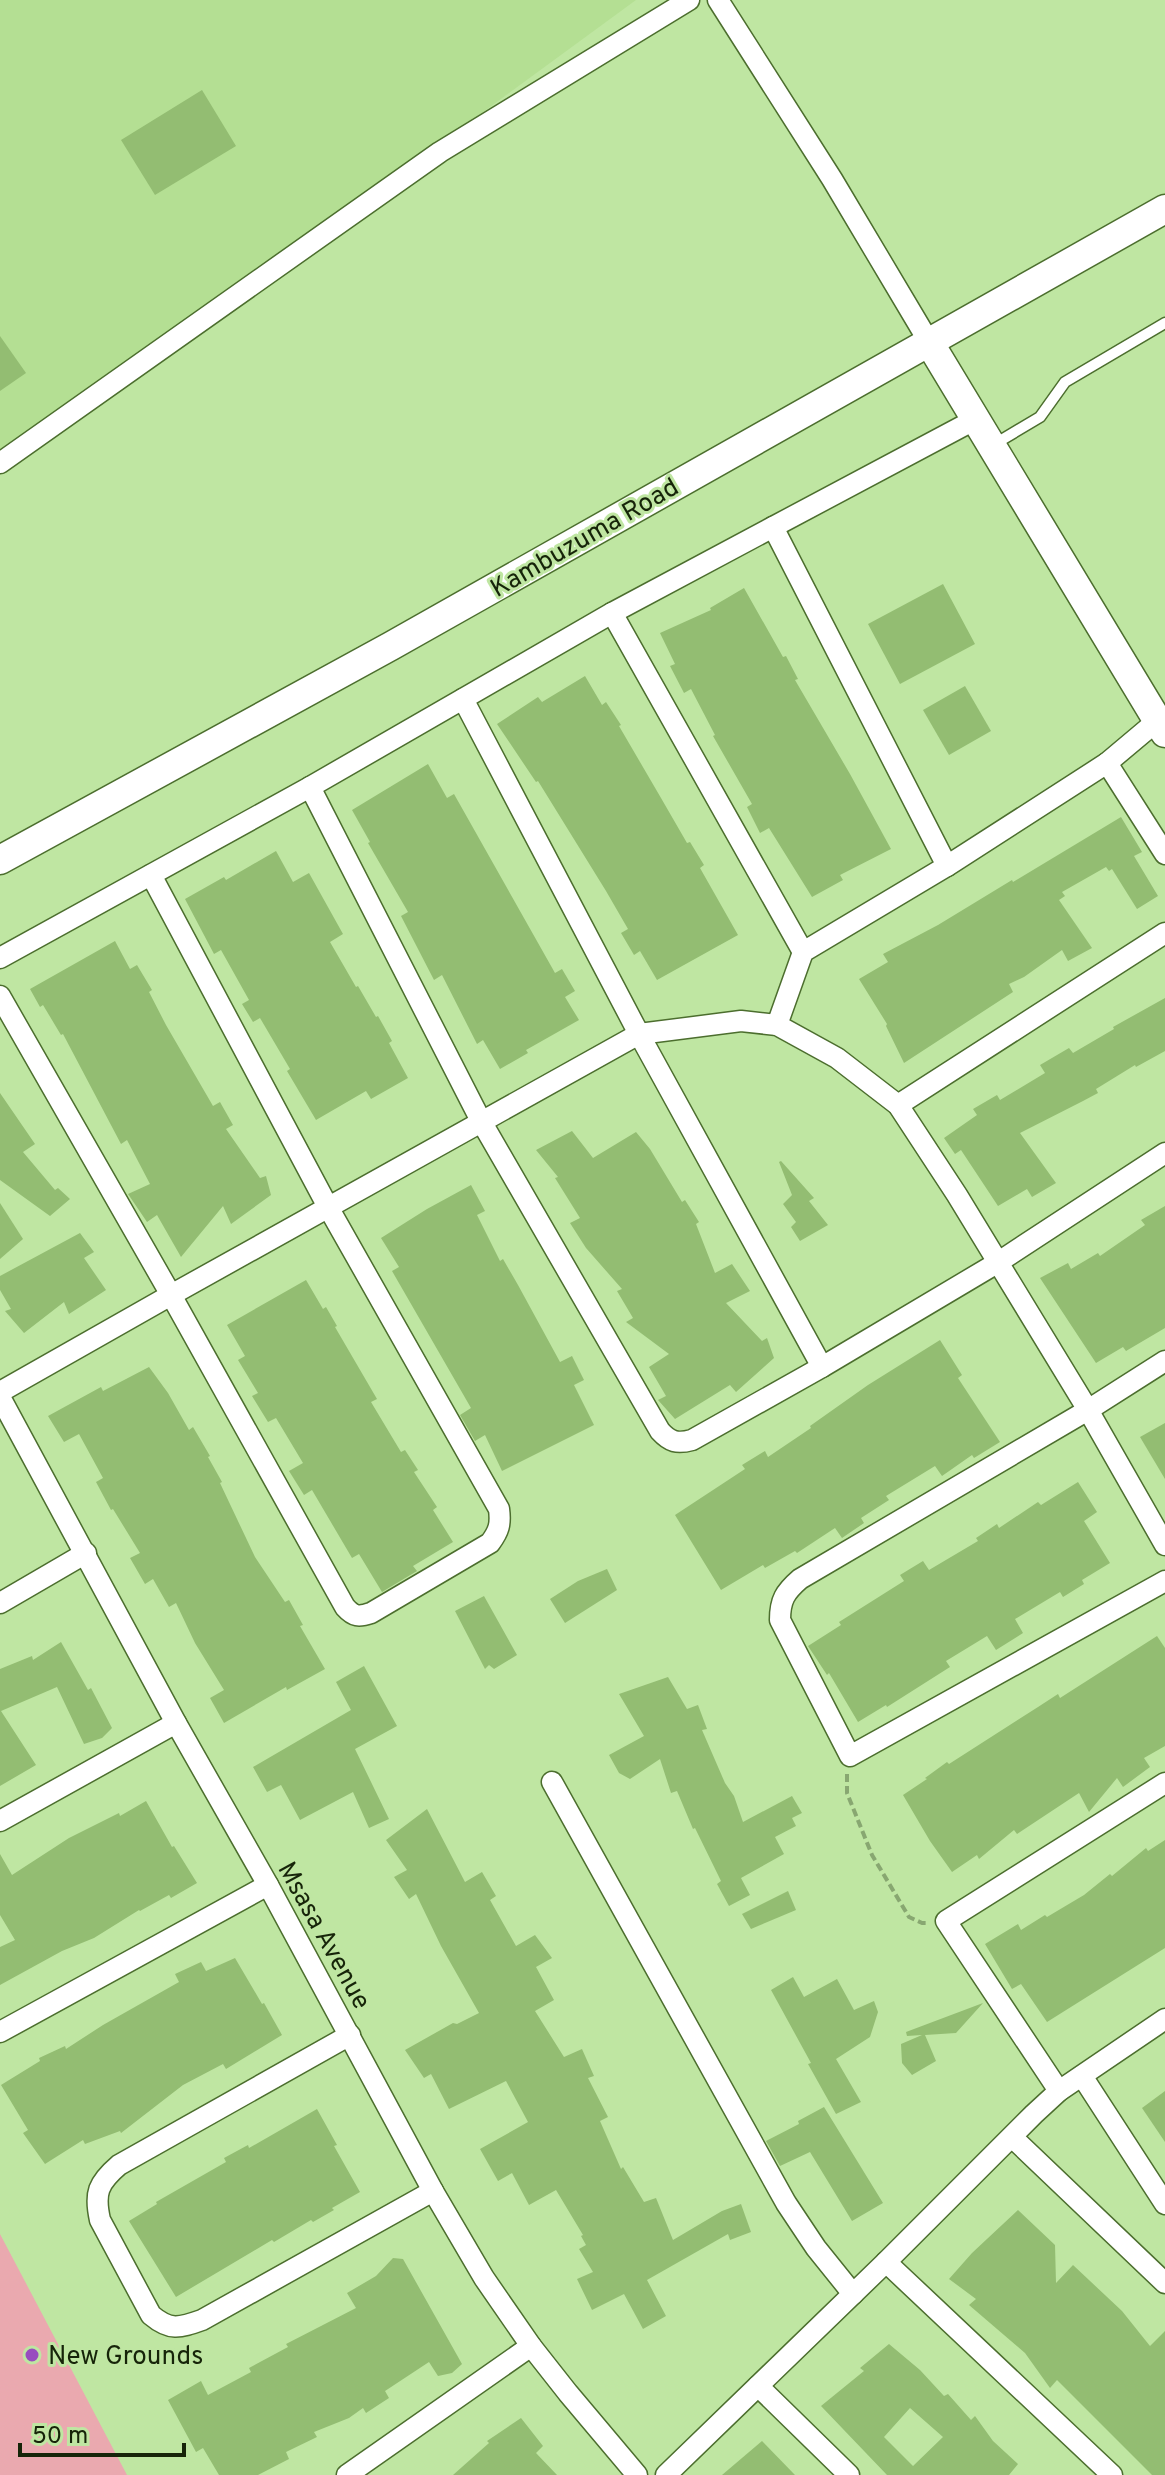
<svg xmlns="http://www.w3.org/2000/svg" width="1165" height="2475" font-family="Overpass,sans-serif">
  <rect width="100%" height="100%" fill="#bfe6a2"/>
  <polygon fill="#b4df93" points="0,0 636,0 0,466"/>
  <polygon fill="#eaa9af" points="0,2234 127,2475 0,2475"/>
  <g fill="#93bd72" fill-rule="evenodd">
    <polygon points="202,90 236,146 155,195 121,140"/>
    <polygon points="0,336 26,373 0,391"/>
    <polygon points="943,584 975,644 900,684 868,624"/>
    <polygon points="744,588 783,657 786,656 798,679 795,680 850,774 891,849 840,875 843,880 812,897 769,828 760,833 747,807 752,804 713,736 715,735 691,689 684,693 670,666 675,664 660,633 711,610 710,608"/>
    <polygon points="585,676 602,705 606,702 621,725 619,726 661,798 687,843 690,842 704,865 700,868 738,935 657,980 640,951 634,955 621,933 628,929 606,891 538,781 536,782 497,724 538,697 542,702"/>
    <polygon points="965,686 991,731 949,755 923,710"/>
    <polygon points="428,764 447,798 454,794 555,973 562,969 575,991 565,997 579,1020 526,1050 528,1053 500,1069 483,1040 477,1044 442,975 434,980 401,916 408,912 368,843 370,842 352,810"/>
    <polygon points="1121,817 1142,852 1134,856 1158,896 1137,909 1112,869 1109,871 1106,867 1062,892 1065,896 1059,900 1092,948 1068,961 1062,950 1024,977 1009,984 1013,992 904,1063 886,1026 887,1024 859,979 888,962 883,954 938,925 1012,880 1013,882"/>
    <polygon points="276,851 293,882 309,873 343,934 330,942 356,987 358,986 376,1017 378,1016 392,1041 389,1043 408,1078 371,1099 366,1091 316,1120 287,1071 290,1069 260,1018 253,1022 242,1004 249,1000 221,950 214,954 185,899 224,877 226,880"/>
    <polygon points="115,941 130,969 137,965 152,990 149,992 166,1025 213,1106 220,1102 233,1125 226,1129 260,1178 266,1176 271,1195 231,1224 223,1206 181,1257 157,1215 147,1222 128,1194 150,1184 127,1140 121,1144 63,1034 61,1035 43,1005 40,1007 30,989"/>
    <polygon points="1165,998 1165,1051 1136,1067 1135,1065 1096,1089 1098,1093 1083,1101 1020,1133 1056,1183 1032,1197 1027,1189 998,1206 961,1150 955,1154 944,1138 977,1115 973,1109 997,1095 1000,1100 1045,1073 1040,1065 1069,1048 1073,1053 1114,1029 1113,1027"/>
    <polygon points="0,1093 35,1144 23,1152 55,1190 58,1188 70,1199 50,1216 0,1180"/>
    <polygon points="572,1131 593,1158 636,1132 650,1149 682,1202 685,1200 699,1222 696,1224 715,1273 732,1264 750,1291 726,1303 762,1341 767,1338 774,1358 736,1392 730,1385 675,1419 658,1400 666,1396 649,1367 669,1354 626,1322 633,1318 617,1291 622,1289 586,1248 570,1223 580,1218 555,1178 558,1177 536,1150"/>
    <polygon points="781,1161 814,1198 809,1201 828,1225 800,1241 791,1227 796,1222 783,1204 792,1195 779,1162"/>
    <polygon points="471,1185 485,1211 477,1215 500,1261 503,1259 518,1285 560,1362 572,1356 584,1380 574,1385 594,1425 502,1471 485,1435 475,1441 460,1415 471,1408 392,1271 399,1267 381,1238 427,1209"/>
    <polygon points="0,1203 23,1239 0,1259"/>
    <polygon points="1165,1206 1165,1328 1126,1351 1123,1347 1096,1363 1040,1278 1068,1263 1071,1269 1098,1253 1100,1256 1145,1225 1141,1220"/>
    <polygon points="80,1233 94,1252 84,1258 106,1290 69,1314 64,1302 24,1333 5,1311 11,1309 0,1290 0,1276"/>
    <polygon points="306,1280 323,1309 326,1307 337,1326 335,1327 377,1399 371,1402 401,1452 405,1450 418,1470 414,1472 437,1507 433,1510 453,1542 413,1566 417,1571 382,1592 359,1554 352,1558 312,1490 304,1495 289,1471 303,1463 276,1418 268,1422 252,1396 258,1393 238,1360 245,1356 227,1325"/>
    <polygon points="940,1340 962,1375 958,1378 1000,1442 974,1458 972,1455 942,1476 935,1466 886,1496 889,1500 861,1518 864,1523 842,1538 835,1528 797,1553 795,1551 765,1568 763,1565 721,1590 675,1515 745,1469 742,1465 765,1451 768,1457 811,1428 810,1426 868,1385"/>
    <polygon points="149,1367 168,1393 189,1430 193,1427 210,1456 208,1457 222,1482 220,1483 255,1557 285,1602 289,1600 303,1625 300,1626 325,1669 287,1690 286,1687 224,1723 210,1698 224,1690 195,1643 176,1603 169,1607 153,1579 145,1584 130,1558 140,1553 113,1509 111,1510 96,1482 103,1478 79,1434 64,1442 48,1416 101,1387 103,1391"/>
    <polygon points="1165,1423 1165,1479 1140,1437"/>
    <polygon points="1078,1482 1097,1512 1084,1521 1110,1563 1082,1580 1084,1584 1063,1597 1060,1592 1015,1619 1023,1633 996,1650 987,1636 946,1661 950,1667 887,1707 886,1705 858,1722 829,1673 827,1675 808,1646 841,1625 839,1622 904,1581 900,1575 923,1561 929,1570 978,1541 976,1538 997,1524 999,1528 1038,1502 1041,1505"/>
    <polygon points="607,1569 617,1590 565,1623 550,1599 578,1581"/>
    <polygon points="484,1596 517,1655 494,1669 489,1665 485,1669 455,1611"/>
    <polygon points="1157,1636 1165,1648 1165,1746 1144,1758 1150,1767 1123,1787 1117,1778 1089,1812 1079,1793 1017,1834 1014,1830 979,1859 977,1855 952,1872 930,1841 903,1795 927,1779 925,1778 947,1762 949,1764 1038,1707 1058,1694 1060,1698"/>
    <polygon points="61,1642 88,1690 91,1688 112,1728 102,1738 84,1744 57,1687 1,1711 36,1765 0,1786 0,1669 32,1656 33,1660"/>
    <polygon points="364,1666 397,1726 355,1749 389,1819 369,1828 353,1792 300,1820 281,1785 267,1792 253,1767 351,1710 336,1682"/>
    <polygon points="668,1677 687,1709 698,1705 707,1729 702,1730 725,1783 734,1796 743,1822 792,1796 802,1813 792,1818 796,1826 775,1837 784,1854 741,1878 750,1895 729,1906 717,1884 721,1881 695,1828 693,1829 677,1791 671,1793 660,1759 630,1779 619,1773 609,1755 644,1736 619,1694"/>
    <polygon points="146,1801 172,1847 174,1846 197,1883 171,1898 169,1895 140,1911 139,1910 94,1938 62,1951 0,1985 0,1947 15,1940 0,1915 0,1854 12,1875 69,1838 119,1813 120,1816"/>
    <polygon points="427,1809 465,1882 482,1872 496,1896 490,1900 516,1946 535,1935 552,1958 536,1967 554,2000 535,2011 564,2057 582,2049 594,2076 588,2078 608,2117 600,2121 621,2169 623,2167 644,2202 656,2198 673,2240 722,2211 741,2204 751,2232 730,2240 728,2234 647,2280 666,2316 643,2329 624,2294 592,2310 577,2279 593,2272 579,2249 586,2245 581,2236 583,2235 556,2190 529,2205 512,2173 498,2181 480,2149 528,2122 506,2081 449,2109 431,2074 424,2078 405,2050 453,2023 457,2024 479,2013 441,1946 416,1894 409,1899 394,1877 407,1870 386,1840"/>
    <polygon points="1165,1840 1165,1948 1047,2022 1021,1984 1012,1989 985,1944 1018,1924 1021,1930 1045,1915 1047,1917 1084,1895 1110,1874 1112,1876 1146,1848 1148,1851"/>
    <polygon points="788,1891 796,1910 751,1929 742,1914"/>
    <polygon points="235,1958 262,2004 264,2003 282,2035 226,2069 223,2064 183,2085 121,2133 120,2131 85,2144 83,2140 45,2164 23,2133 28,2130 1,2085 40,2061 39,2058 65,2046 66,2049 103,2025 179,1982 175,1974 201,1962 206,1971"/>
    <polygon points="793,1977 804,1997 837,1979 854,2010 874,2001 878,2012 870,2037 836,2059 861,2102 836,2114 808,2064 811,2063 771,1990"/>
    <polygon points="983,2003 956,2033 925,2035 936,2061 912,2075 902,2063 901,2044 922,2035 907,2036 906,2032"/>
    <polygon points="1165,2091 1165,2142 1142,2108"/>
    <polygon points="824,2107 883,2203 852,2221 810,2152 780,2166 766,2141 799,2124 798,2121"/>
    <polygon points="317,2109 337,2145 334,2146 360,2192 332,2208 334,2210 313,2222 311,2220 274,2242 272,2240 176,2297 129,2221 157,2204 156,2202 226,2162 224,2158 248,2145 249,2148"/>
    <polygon points="1018,2210 1055,2245 1056,2283 1073,2265 1122,2311 1150,2346 1165,2331 1165,2475 1152,2475 1057,2380 1050,2388 1025,2353 969,2305 976,2299 949,2279 972,2253"/>
    <polygon points="393,2258 403,2259 462,2364 452,2373 438,2376 429,2362 385,2391 389,2398 366,2413 363,2408 349,2418 314,2432 317,2437 286,2452 289,2459 258,2475 219,2475 203,2448 196,2452 168,2400 201,2381 208,2395 251,2372 249,2368 288,2347 286,2344 356,2308 347,2293 376,2276"/>
    <path d="M889 2344 920 2370 944 2396 948 2394 971 2420 975 2416 993 2441 1018 2464 1009 2475H887L821 2406 864 2371 860 2368ZM910 2408 943 2437 913 2466 884 2437Z"/>
    <polygon points="521,2418 543,2446 536,2453 557,2475 453,2475 489,2443 487,2441"/>
    <polygon points="762,2441 795,2475 722,2475"/>
  </g>
  <g fill="none" stroke-linecap="round" stroke-linejoin="round">
    <defs>
      <polyline id="lane" points="993,445 1040,417 1065,382 1165,323"/>
      <g id="street">
        <polyline points="718,0 832,179 929,342"/>
        <polyline points="0,463 440,152 689,0"/>
        <polyline points="773,527 976,419"/>
        <polyline points="612,613 803,952"/>
        <polyline points="463,699 639,1034 822,1367"/>
        <polyline points="1107,763 1157,721"/>
        <path d="M310 787 481 1121 660 1431C670 1442 677 1444 692 1440L822 1367 997 1263 1165 1153"/>
        <polyline points="0,958 310,787 612,613 773,527 947,866"/>
        <path d="M0 996 171 1295 345 1607C354 1617 359 1617 371 1613L490 1543C499 1531 501 1524 499 1509L328 1207 151 875"/>
        <polyline points="777,1025 803,952 947,866 1107,763 1165,854"/>
        <polyline points="898,1105 1165,933"/>
        <path d="M1165 1361 1088 1410 800 1579C785 1592 780 1600 780 1620L850 1756 1165 1581"/>
        <polyline points="0,1392 171,1295 639,1034 741,1021 777,1025 837,1058 898,1105 957,1195 1088,1410 1165,1545"/>
        <polyline points="0,1397 176,1723 268,1885 433,2191 484,2278 531,2346 568,2393 637,2475"/>
        <polyline points="0,1603 86,1553"/>
        <polyline points="552,1782 786,2203 816,2248 853,2294"/>
        <polyline points="0,1821 176,1723"/>
        <polyline points="0,2032 268,1885"/>
        <path d="M350 2035 119 2165C98 2183 94 2193 100 2220L151 2315C170 2331 179 2328 202 2320L433 2191"/>
        <polyline points="1082,2076 1165,2204"/>
        <polyline points="1059,2091 946,1921 1165,1783"/>
        <polyline points="1012,2137 1165,2283"/>
        <polyline points="886,2262 1112,2475"/>
        <polyline points="758,2386 849,2475"/>
        <polyline points="347,2475 531,2346"/>
        <polyline points="666,2475 886,2262 1034,2114 1059,2091 1165,2019"/>
      </g>
      <g id="secondary">
        <polyline points="929,342 1165,733"/>
        <polyline points="0,860 391,646 1165,209"/>
      </g>
    </defs>
    <use href="#lane" stroke="#4c6e2e" stroke-width="13"/>
    <use href="#street" stroke="#4c6e2e" stroke-width="23"/>
    <use href="#secondary" stroke="#4c6e2e" stroke-width="31"/>
    <polyline stroke="#88a771" stroke-width="4" stroke-dasharray="8 4" stroke-linecap="butt" points="847,1774 847,1793 872,1855 909,1917 922,1923 929,1923"/>
    <use href="#lane" stroke="#fff" stroke-width="10"/>
    <use href="#street" stroke="#fff" stroke-width="20"/>
    <use href="#secondary" stroke="#fff" stroke-width="28"/>
  </g>
  <circle fill="#984dbf" stroke="#bfe6a2" stroke-width="3" cx="32" cy="2355" r="8"/>
  <g text-anchor="middle" stroke-width="6" stroke-linejoin="round" paint-order="stroke">
    <g font-size="26" fill="#162409" stroke="#bfe6a2">
      <text transform="translate(584 537) rotate(-30)" y="9">Kambuzuma Road</text>
      <text transform="translate(325 1935) rotate(61)" y="9">Msasa Avenue</text>
    </g>
    <g font-size="26" fill="#162409" stroke="#bfe6a2" text-anchor="start">
      <text x="48" y="2364">New Grounds</text>
    </g>
  </g>
  <path d="M20 2443v12h164v-12" fill="none" stroke="#162409" stroke-width="4"/>
  <text x="32" y="2443" font-size="24" fill="#162409" stroke="#bfe6a2" stroke-width="6" paint-order="stroke">50 m</text>
</svg>
